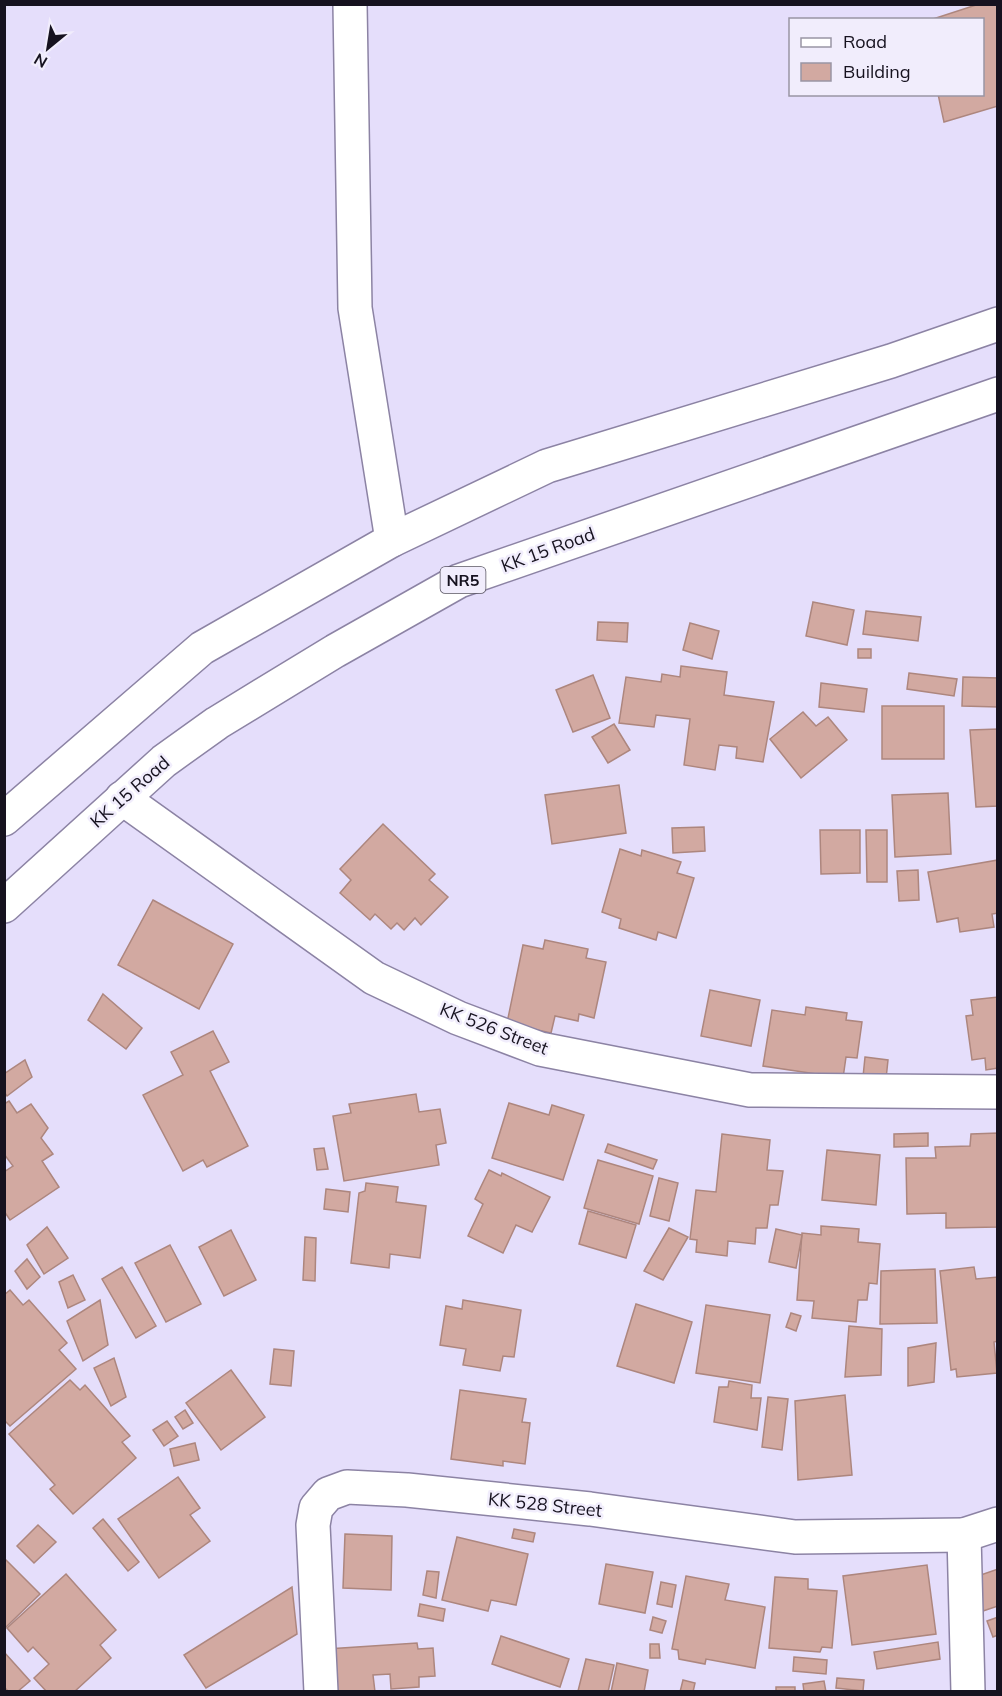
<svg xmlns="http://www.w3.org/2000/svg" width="1002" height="1696" font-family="Mulish,sans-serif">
  <rect width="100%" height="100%" fill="#e5defb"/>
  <g fill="#d2a9a1" stroke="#ad867e" stroke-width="1.5">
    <polygon points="979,4 998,4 998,106 944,122 938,94 982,94 982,20 930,20"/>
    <polygon points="813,602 854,610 847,645 806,636"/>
    <polygon points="866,611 921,617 918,641 863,634"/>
    <polygon points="598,622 628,623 627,642 597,640"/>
    <polygon points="690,623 719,631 712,659 683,650"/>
    <rect x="858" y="649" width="13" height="9"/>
    <polygon points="681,666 727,672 724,695 774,702 763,762 736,758 737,747 719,745 715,770 684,765 690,719 656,715 654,727 619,723 626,677 661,682 662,674 680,677"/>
    <polygon points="909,673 957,679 954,696 907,689"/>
    <polygon points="593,675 610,718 573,732 556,690"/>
    <polygon points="963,677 998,678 998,707 962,706"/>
    <polygon points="821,683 867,689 864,712 819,707"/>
    <rect x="882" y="706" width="62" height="53"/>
    <polygon points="803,712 816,726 828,717 847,740 801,778 770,739"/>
    <polygon points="614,724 630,750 608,763 592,737"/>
    <polygon points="998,729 998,806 976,807 970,730"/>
    <polygon points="619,785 626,833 552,844 545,795"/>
    <polygon points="948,793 951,854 895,857 892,795"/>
    <polygon points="383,824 435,874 429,880 448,897 421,925 415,918 404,930 397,923 391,929 375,914 370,920 340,893 351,880 340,869"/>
    <polygon points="704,827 705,851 673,853 672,828"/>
    <polygon points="820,830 860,830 860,873 821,874"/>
    <polygon points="866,830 887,830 887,882 867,882"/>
    <polygon points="620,849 641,856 642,850 681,862 677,873 694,878 676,938 658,932 656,940 619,928 621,919 602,912"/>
    <polygon points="998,860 998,913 992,914 994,927 960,932 958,918 937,922 928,872"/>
    <polygon points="918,870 919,900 899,901 897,871"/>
    <polygon points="153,900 233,944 199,1009 118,965"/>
    <polygon points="545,940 588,949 586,958 606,962 594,1018 579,1014 578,1021 555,1016 551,1033 507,1023 523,945 543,949"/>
    <polygon points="710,990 760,1000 751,1046 701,1036"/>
    <polygon points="103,994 142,1028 126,1049 88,1020"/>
    <polygon points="998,997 998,1068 986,1070 985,1058 972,1060 966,1016 973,1015 971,1000"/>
    <polygon points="806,1007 847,1013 846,1020 862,1022 857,1058 846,1057 843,1078 763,1066 772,1010 805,1015"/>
    <polygon points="213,1031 229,1062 210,1071 248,1146 207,1167 203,1160 183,1171 143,1095 183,1075 171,1052"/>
    <polygon points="865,1057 888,1060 886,1079 863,1077"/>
    <polygon points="25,1060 32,1077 7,1096 4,1092 4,1074"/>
    <polygon points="416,1094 419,1112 440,1109 446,1143 436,1145 439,1165 344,1181 333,1116 351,1113 349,1104"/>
    <polygon points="9,1101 17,1113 31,1104 48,1128 41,1138 53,1154 42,1161 59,1187 10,1220 4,1211 4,1172 13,1166 4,1154 4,1104"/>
    <polygon points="509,1103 549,1115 552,1105 584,1115 563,1180 492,1158"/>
    <polygon points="928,1133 928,1146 894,1147 894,1134"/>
    <polygon points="998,1133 998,1227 946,1228 946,1213 907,1214 906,1158 936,1158 935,1147 970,1146 971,1134"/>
    <polygon points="722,1134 770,1140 767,1170 783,1171 778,1205 770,1205 767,1228 756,1228 755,1244 728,1241 727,1256 696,1252 697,1240 690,1239 696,1190 716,1192"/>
    <polygon points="608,1144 657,1160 653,1169 605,1152"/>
    <polygon points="324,1148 328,1169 317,1170 314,1149"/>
    <polygon points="827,1150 880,1155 876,1205 822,1200"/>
    <polygon points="598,1160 653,1176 639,1224 584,1208"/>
    <polygon points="489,1170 501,1176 502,1173 550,1197 532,1232 516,1225 503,1253 468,1236 483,1204 475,1199"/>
    <polygon points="659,1178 678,1183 669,1221 650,1216"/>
    <polygon points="366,1183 398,1187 396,1202 426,1206 420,1258 390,1254 389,1268 351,1263 359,1193 365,1191"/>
    <polygon points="326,1189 350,1192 348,1212 324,1209"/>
    <polygon points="588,1211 636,1225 626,1258 579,1244"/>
    <polygon points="821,1226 859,1229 858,1242 880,1244 877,1284 869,1283 867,1300 858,1300 856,1322 812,1318 814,1301 797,1300 802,1233 821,1235"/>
    <polygon points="47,1227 68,1258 44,1274 27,1245"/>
    <polygon points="669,1228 688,1237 663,1280 644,1271"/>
    <polygon points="776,1229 802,1235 796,1268 769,1262"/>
    <polygon points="231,1230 256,1280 224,1296 199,1247"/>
    <polygon points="305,1237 316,1238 315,1281 303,1280"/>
    <polygon points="170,1245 201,1304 166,1322 135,1263"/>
    <polygon points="27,1259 40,1277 27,1289 15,1271"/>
    <polygon points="122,1267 156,1326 136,1338 102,1279"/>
    <polygon points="974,1267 976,1279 998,1277 998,1341 994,1342 997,1373 957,1377 956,1369 951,1370 940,1271"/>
    <polygon points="935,1269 937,1323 880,1324 881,1271"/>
    <polygon points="73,1275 85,1300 68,1308 59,1282"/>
    <polygon points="10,1290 23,1305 29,1300 67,1343 59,1350 76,1369 10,1426 4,1420 4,1295"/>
    <polygon points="100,1300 108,1345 83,1361 67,1321"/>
    <polygon points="463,1300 521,1310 514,1357 503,1356 500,1371 463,1365 466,1349 440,1345 446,1306 462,1309"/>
    <polygon points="636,1304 692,1322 674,1383 617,1366"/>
    <polygon points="706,1305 770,1315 760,1383 696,1373"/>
    <polygon points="791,1313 801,1316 796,1331 786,1327"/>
    <polygon points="849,1326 882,1329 881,1375 845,1377"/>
    <polygon points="936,1343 934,1382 908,1386 908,1348"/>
    <polygon points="274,1349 294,1351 291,1386 270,1384"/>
    <polygon points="114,1358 126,1397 111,1406 94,1368"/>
    <polygon points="231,1370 265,1417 221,1450 186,1403"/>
    <polygon points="70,1380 80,1390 85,1385 130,1436 122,1442 136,1458 73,1514 50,1489 55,1485 9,1434"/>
    <polygon points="729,1381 752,1385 751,1398 761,1398 757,1430 714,1422 719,1387 728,1387"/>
    <polygon points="460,1390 526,1399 522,1422 530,1423 525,1464 503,1461 503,1466 451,1459"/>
    <polygon points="845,1395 852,1475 798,1480 795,1401"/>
    <polygon points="768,1397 788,1399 782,1450 762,1447"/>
    <polygon points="185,1410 193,1423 183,1429 175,1417"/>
    <polygon points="167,1421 178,1436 164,1446 153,1430"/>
    <polygon points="195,1443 199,1460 174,1466 170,1449"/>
    <polygon points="178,1477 200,1508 190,1515 210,1541 159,1578 118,1519"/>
    <polygon points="103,1519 139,1562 128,1571 93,1528"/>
    <polygon points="38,1525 56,1542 34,1563 17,1546"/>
    <polygon points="514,1529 535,1533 533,1542 512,1538"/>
    <polygon points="345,1534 392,1536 391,1590 343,1588"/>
    <polygon points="457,1537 528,1554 516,1605 491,1600 488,1611 442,1600"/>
    <polygon points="4,1558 40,1594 4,1629"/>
    <polygon points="606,1564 653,1572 645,1613 599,1604"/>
    <polygon points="927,1565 936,1634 852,1645 843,1576"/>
    <polygon points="998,1569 998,1606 983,1611 972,1578"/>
    <polygon points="427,1571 439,1572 436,1598 423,1595"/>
    <polygon points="66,1574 116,1630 100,1645 111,1658 74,1692 47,1692 34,1678 49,1664 33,1647 28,1652 7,1628"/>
    <polygon points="686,1576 729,1584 725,1600 765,1607 755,1668 706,1659 705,1664 679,1659 678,1650 672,1649"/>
    <polygon points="775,1577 808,1579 808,1589 837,1591 832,1648 822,1647 820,1652 769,1648"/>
    <polygon points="661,1582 676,1585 672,1607 657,1604"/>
    <polygon points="292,1587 297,1634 206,1688 184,1655"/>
    <polygon points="420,1604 445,1609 443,1621 418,1616"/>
    <polygon points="653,1617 666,1621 662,1633 650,1630"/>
    <polygon points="998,1617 998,1635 993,1637 987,1621"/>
    <polygon points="501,1636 569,1659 560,1687 492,1664"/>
    <polygon points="938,1642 940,1659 877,1669 874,1652"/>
    <polygon points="417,1643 418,1649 433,1648 435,1676 419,1677 419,1687 391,1689 390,1674 373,1675 375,1692 331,1692 327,1649"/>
    <polygon points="650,1644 659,1644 660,1658 650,1658"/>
    <polygon points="4,1652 30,1681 17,1692 9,1692 4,1687"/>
    <polygon points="794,1657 827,1660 826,1674 793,1671"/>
    <polygon points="586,1659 614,1665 608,1692 578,1691"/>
    <polygon points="617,1663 648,1670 644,1692 611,1692"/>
    <polygon points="837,1678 864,1680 863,1691 836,1688"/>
    <polygon points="683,1680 695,1683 693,1692 680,1692"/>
    <polygon points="824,1681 826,1692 804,1692 803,1684"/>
    <rect x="776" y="1687" width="19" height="5"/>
  </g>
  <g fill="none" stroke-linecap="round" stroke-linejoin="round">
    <defs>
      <g id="minor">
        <polyline points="350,4 355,308 392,540"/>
        <polyline points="122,798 374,978 458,1018 540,1049 750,1090 998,1092"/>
        <polyline points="321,1692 313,1525 316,1508 328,1494 347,1487 407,1490 590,1509 795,1537 964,1535"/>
        <polyline points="968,1692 964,1535 998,1524"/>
      </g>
      <g id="highway">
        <polyline points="4,819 202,648 392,540 547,466 891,361 998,324"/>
        <polyline points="4,906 164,761 217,723 335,651 459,581 998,394"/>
      </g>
    </defs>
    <use href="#minor" stroke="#8c83a4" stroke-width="36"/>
    <use href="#highway" stroke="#8c83a4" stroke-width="36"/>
    <use href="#minor" stroke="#fff" stroke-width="33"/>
    <use href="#highway" stroke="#fff" stroke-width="33"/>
  </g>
  <g text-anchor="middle" stroke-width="5" stroke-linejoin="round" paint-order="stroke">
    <rect fill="#f1edfc" stroke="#585461" stroke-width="1.5" x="440.5" y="567" width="45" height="26" rx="4.5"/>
    <g font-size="16" font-weight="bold" fill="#16121f">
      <text x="463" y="586">NR5</text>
    </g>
    <g font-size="18" fill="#16121f" stroke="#f1edfc">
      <text transform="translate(548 550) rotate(-20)" y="6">KK 15 Road</text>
      <text transform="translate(130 792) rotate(-41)" y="6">KK 15 Road</text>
      <text transform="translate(494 1029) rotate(21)" y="6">KK 526 Street</text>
      <text transform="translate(545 1505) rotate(6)" y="6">KK 528 Street</text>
    </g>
  </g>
  <rect width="1002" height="1696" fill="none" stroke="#16121f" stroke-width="12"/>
  <rect x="789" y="18" width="195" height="78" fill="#f1edfc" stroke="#9995a4" stroke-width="1.5"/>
  <rect x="801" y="38" width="30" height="9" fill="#ffffff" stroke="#9995a4" stroke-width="1.5"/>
  <text x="843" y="48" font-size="18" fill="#16121f">Road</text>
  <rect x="801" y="63" width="30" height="18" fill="#d2a9a1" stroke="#9995a4" stroke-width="1.5"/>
  <text x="843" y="78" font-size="18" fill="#16121f">Building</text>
  <g transform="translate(48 48) rotate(210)" stroke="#f1edfc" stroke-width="4.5" paint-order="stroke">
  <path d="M0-4.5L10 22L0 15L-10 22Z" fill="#16121f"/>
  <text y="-9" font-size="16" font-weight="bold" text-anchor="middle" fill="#16121f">N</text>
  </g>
</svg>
